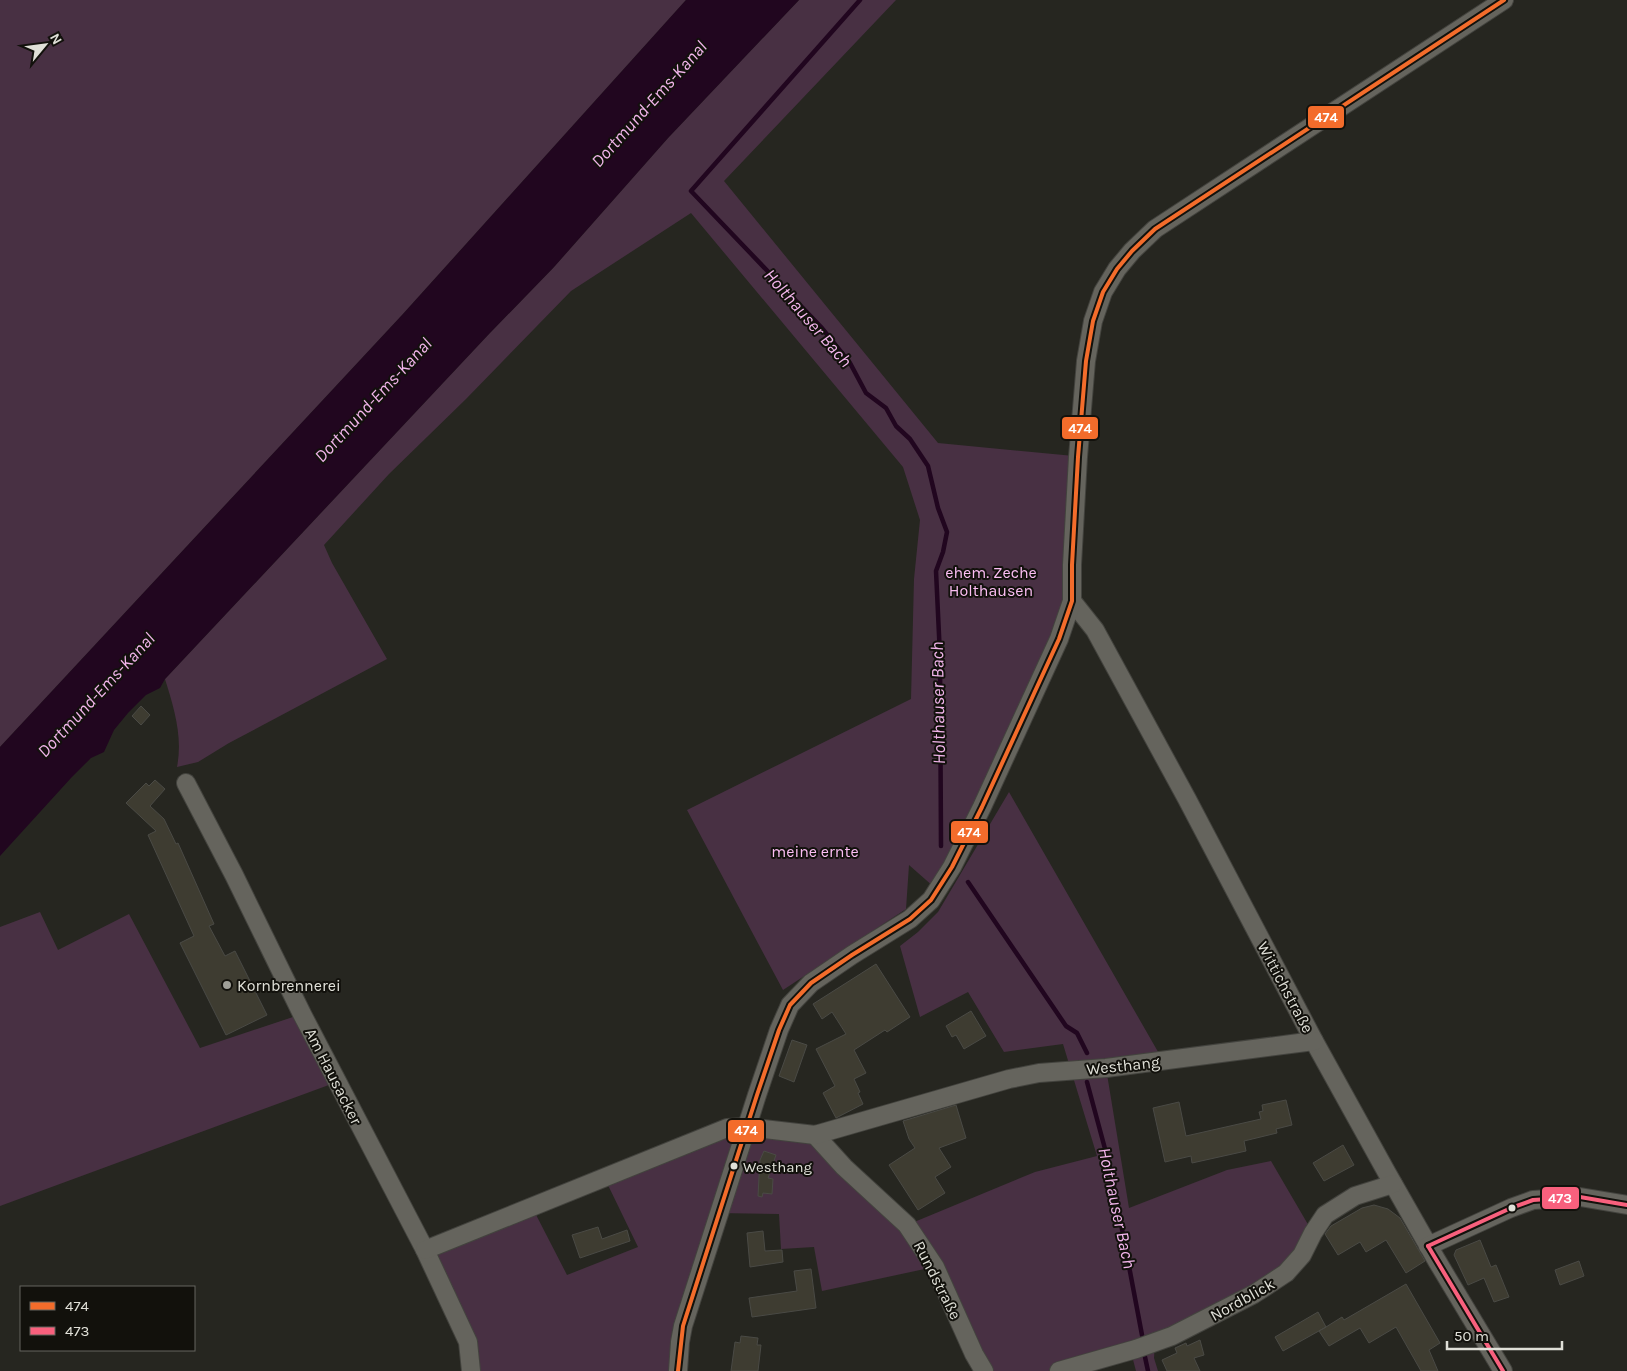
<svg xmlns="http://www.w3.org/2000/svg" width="1627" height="1371" font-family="Karla,sans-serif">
  <rect width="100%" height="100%" fill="#262620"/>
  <g fill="#483043">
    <polygon points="0,0 686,0 403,314 0,747"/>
    <path d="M799 0H896L724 181 938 443 1074 456 1067 601 1021 711 934 887 909 865 906 909 783 990 687 810 911 699 914 579 920 520 903 467 691 213 571 291 466 399 389 474 324 545 332 563 387 659 229 743 198 762 177 767C183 737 174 708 165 679L488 335 554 267 668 138Z"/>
    <polygon points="1009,792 1161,1057 1106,1068 1129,1208 1227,1170 1271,1161 1313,1233 1286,1273 1155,1342 1154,1358 1158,1371 1136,1371 1131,1352 1058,1371 984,1371 934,1267 822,1291 814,1247 781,1249 779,1214 718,1213 678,1371 471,1371 425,1250 532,1207 567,1275 638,1247 606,1181 727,1128 815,1135 907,1225 1035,1172 1097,1156 1063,1044 1004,1052 968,992 920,1017 900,946 918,932 938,912"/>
    <polygon points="40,912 58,950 129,914 200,1048 302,1014 337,1082 0,1206 0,927"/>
  </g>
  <polygon fill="#21061f" points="686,0 799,0 668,138 554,267 488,335 165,679 160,688 146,695 128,713 114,730 104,752 91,758 71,778 0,856 0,747 403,314"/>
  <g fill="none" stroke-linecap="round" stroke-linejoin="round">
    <g stroke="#21061f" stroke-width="4.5">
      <polyline points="860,0 691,191 821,327 850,363 866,393 886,408 896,426 910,439 928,466 938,508 947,532 943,552 936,571 940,656 941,846"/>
      <polyline points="968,882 1066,1026 1077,1033 1087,1053"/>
      <polyline points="1087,1082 1111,1171 1142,1335"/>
      <polyline points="1145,1357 1148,1371"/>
    </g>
  </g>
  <g fill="#3e3c31" stroke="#4a4a45">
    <polygon points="141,706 150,715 141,725 132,716"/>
    <polygon points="155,780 165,789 150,806 164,819 176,844 178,843 214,924 209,926 225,956 235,951 267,1015 226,1035 180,943 194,936 148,835 156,831 126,803 146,783 149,786"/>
    <polygon points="876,964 910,1017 887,1032 885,1030 854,1050 866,1073 854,1079 860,1092 858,1093 863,1104 836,1118 823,1093 835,1086 816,1049 846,1034 832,1012 822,1019 813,1004"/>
    <polygon points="971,1011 986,1036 964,1049 956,1035 952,1037 946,1026"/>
    <polygon points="792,1040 807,1045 794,1082 779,1076"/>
    <polygon points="1286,1100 1292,1125 1276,1129 1277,1133 1244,1141 1246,1151 1192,1163 1191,1156 1165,1162 1153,1108 1179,1102 1186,1136 1261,1119 1259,1112 1263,1111 1262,1105"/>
    <polygon points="956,1105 966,1138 939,1148 951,1167 935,1177 945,1193 918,1210 889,1165 915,1148 909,1139 903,1121"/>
    <polygon points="1343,1145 1354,1165 1324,1181 1313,1163"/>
    <polygon points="764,1151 776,1155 768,1178 773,1179 772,1194 763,1193 762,1197 758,1196 760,1160"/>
    <polygon points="1374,1205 1388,1209 1400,1218 1425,1261 1406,1273 1386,1240 1366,1252 1360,1242 1338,1255 1325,1234 1331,1226 1362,1208"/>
    <polygon points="598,1227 602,1239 627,1230 630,1241 580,1258 572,1235"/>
    <polygon points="763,1231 765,1251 782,1250 783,1262 750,1267 747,1233"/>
    <polygon points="1480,1240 1491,1267 1496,1265 1509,1297 1494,1302 1484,1278 1468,1285 1454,1255 1456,1250"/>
    <polygon points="1579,1261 1584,1276 1560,1285 1555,1270"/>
    <polygon points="811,1269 816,1308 752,1317 749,1298 797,1291 794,1271"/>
    <polygon points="1406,1284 1440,1343 1429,1350 1438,1371 1421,1371 1396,1327 1369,1343 1360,1328 1329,1346 1319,1331 1326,1327 1283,1351 1275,1337 1318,1312 1326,1327 1342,1317 1344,1320"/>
    <polygon points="741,1336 758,1338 757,1345 761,1345 758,1371 731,1371 735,1342 740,1343"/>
    <polygon points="1200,1340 1204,1355 1194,1358 1200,1371 1167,1371 1162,1360 1177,1353 1175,1348 1186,1343 1187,1346"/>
  </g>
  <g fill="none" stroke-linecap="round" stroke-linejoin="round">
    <defs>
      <g id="minor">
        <polyline points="1072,601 1095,630 1187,799 1314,1041 1387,1173 1437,1261 1503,1371"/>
        <polyline points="186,783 234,875 302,1014 425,1250 468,1342 471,1371"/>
        <polyline points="815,1135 844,1167 907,1225 935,1267 974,1354 984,1371"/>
        <polyline points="1428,1246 1511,1208 1533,1200 1580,1197 1627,1205"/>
        <polyline points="425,1250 727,1128 747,1127 815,1135 1009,1079 1039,1073 1106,1068 1314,1041"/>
        <polyline points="678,1371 680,1342 683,1326 757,1095 779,1030 790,1005 811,983 852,955 910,919 931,900 952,867 982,807 1059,639 1072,601 1072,565 1078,457 1086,361 1093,321 1103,292 1117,269 1132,251 1155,229 1504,0"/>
        <polyline points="1059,1371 1136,1349 1172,1336 1254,1294 1286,1273 1302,1255 1313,1233 1325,1215 1355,1196 1393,1184"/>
      </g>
    </defs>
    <use href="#minor" stroke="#43433e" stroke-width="20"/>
    <use href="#minor" stroke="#65645d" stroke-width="18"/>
    <defs>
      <polyline id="bus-1" points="678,1371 683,1326 757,1095 779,1030 790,1005 811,983 852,955 910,919 931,900 952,867 982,807 1059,639 1072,601 1072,565 1078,457 1086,361 1093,321 1103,292 1117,269 1132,251 1155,229 1504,0"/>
      <g id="bus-2">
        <polyline points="1428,1246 1511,1208 1533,1200 1580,1197 1627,1205"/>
        <polyline points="1428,1246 1503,1371"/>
      </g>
    </defs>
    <use href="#bus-1" stroke="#12110c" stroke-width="8"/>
    <use href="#bus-2" stroke="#12110c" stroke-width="8"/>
    <use href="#bus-1" stroke="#f36c2b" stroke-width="4"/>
    <use href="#bus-2" stroke="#f8607d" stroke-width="4"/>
  </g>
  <circle fill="#9f9f98" stroke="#12110c" stroke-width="2" cx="227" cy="985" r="5"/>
  <g fill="#e0e0d8" stroke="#12110c" stroke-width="2">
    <circle cx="734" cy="1166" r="4.5"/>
    <circle cx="1512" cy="1208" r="4.5"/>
  </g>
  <g text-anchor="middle" stroke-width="4" stroke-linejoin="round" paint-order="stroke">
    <g font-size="15" fill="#e0e0d8" stroke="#12110c" text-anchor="start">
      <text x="743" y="1172">Westhang</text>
    </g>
    <g font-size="16" fill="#fcbef4" stroke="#12110c">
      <text x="991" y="578">ehem. Zeche<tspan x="991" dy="18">Holthausen</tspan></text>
      <text x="815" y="857">meine ernte</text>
    </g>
    <g font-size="16" fill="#e0e0d8" stroke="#12110c" text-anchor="start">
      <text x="237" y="991">Kornbrennerei</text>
    </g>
    <g font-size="16" fill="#e0e0d8" stroke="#12110c">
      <text transform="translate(1286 987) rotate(62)" y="6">Wittichstraße</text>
      <text transform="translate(1123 1065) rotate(-6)" y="6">Westhang</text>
      <text transform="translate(334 1076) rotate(63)" y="6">Am Hausacker</text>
      <text transform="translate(938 1280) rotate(63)" y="6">Rundstraße</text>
      <text transform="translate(1242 1299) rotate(-29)" y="6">Nordblick</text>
    </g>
    <g font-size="18" font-style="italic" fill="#f1b4ea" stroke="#12110c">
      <text transform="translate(649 104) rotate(-48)" y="6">Dortmund-Ems-Kanal</text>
      <text transform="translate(808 318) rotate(49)" y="6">Holthauser Bach</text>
      <text transform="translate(373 400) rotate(-47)" y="6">Dortmund-Ems-Kanal</text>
      <text transform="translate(96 695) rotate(-47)" y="6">Dortmund-Ems-Kanal</text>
      <text transform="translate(938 703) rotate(-91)" y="6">Holthauser Bach</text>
      <text transform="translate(1117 1208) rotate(78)" y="6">Holthauser Bach</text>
    </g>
  </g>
  <g stroke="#12110c" stroke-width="2">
    <rect x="1307" y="105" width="38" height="24" rx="5" fill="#f36c2b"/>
    <rect x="1061" y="416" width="38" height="24" rx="5" fill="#f36c2b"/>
    <rect x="950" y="820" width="39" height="24" rx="5" fill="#f36c2b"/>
    <rect x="727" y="1119" width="38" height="24" rx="5" fill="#f36c2b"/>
    <rect x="1541" y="1186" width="39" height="24" rx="5" fill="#f8607d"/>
  </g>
  <g font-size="14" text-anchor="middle" font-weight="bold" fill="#fff">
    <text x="1326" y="122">474</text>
    <text x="1080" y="433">474</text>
    <text x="969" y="837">474</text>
    <text x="746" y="1135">474</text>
    <text x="1560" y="1203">473</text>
  </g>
  <rect x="20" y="1286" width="175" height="65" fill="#12110c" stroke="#64645e"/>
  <rect x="30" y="1302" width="25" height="8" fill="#f36c2b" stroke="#64645e"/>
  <text x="65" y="1311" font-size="15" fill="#e0e0d8">474</text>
  <rect x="30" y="1327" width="25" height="8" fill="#f8607d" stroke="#64645e"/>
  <text x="65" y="1336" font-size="15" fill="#e0e0d8">473</text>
  <g transform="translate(45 45) rotate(61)" stroke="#12110c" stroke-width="4" paint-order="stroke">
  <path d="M0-4L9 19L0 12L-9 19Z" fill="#e0e0d8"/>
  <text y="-8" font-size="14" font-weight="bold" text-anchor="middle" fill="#e0e0d8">N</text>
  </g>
  <path d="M1447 1341v8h115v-8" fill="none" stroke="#e0e0d8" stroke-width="2.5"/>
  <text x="1454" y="1341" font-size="15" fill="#e0e0d8" stroke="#12110c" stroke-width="4" paint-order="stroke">50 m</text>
</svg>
